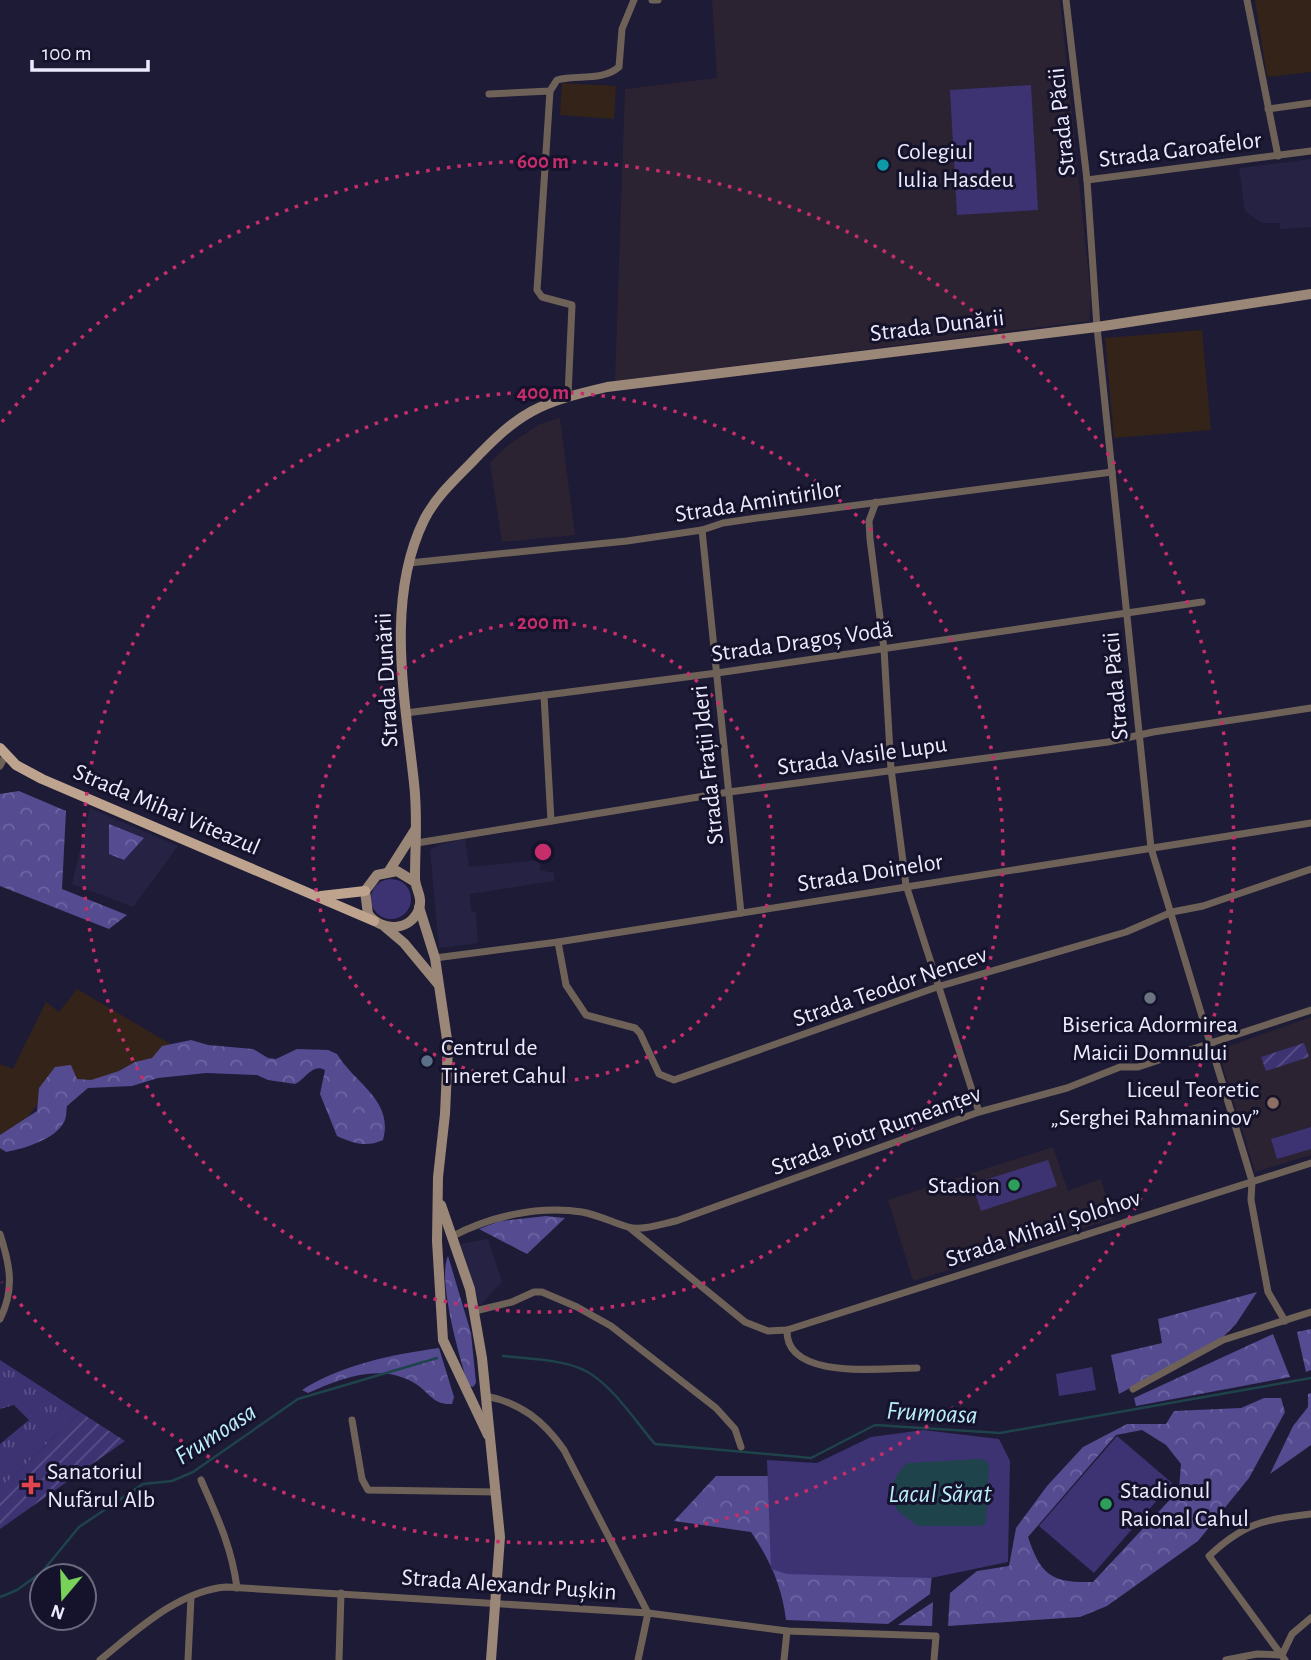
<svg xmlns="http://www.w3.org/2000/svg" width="1311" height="1660" font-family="'Alegreya Sans',sans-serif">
  <defs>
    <pattern id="grass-tufts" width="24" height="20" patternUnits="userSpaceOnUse" patternTransform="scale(1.75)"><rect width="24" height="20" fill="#3d3373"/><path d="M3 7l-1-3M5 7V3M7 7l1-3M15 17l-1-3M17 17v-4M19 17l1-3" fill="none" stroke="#595188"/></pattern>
    <pattern id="forest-crowns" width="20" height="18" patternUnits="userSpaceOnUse" patternTransform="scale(1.75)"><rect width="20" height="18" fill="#544b91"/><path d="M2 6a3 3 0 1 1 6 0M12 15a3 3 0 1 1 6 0" fill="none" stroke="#6d65a2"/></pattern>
    <pattern id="garden-furrows" width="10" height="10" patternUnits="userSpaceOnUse" patternTransform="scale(1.75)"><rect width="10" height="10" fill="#3d3373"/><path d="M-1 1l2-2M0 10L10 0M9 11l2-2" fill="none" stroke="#595188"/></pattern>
  </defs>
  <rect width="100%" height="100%" fill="#1e1b36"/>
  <g fill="#262243">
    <polygon points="1311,159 1311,227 1280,229 1280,223 1262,223 1245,211 1239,168"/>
    <polygon points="90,808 178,846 133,907 72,884"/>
    <polygon points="465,839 469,867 540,860 540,870 554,873 554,881 470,894 471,911 476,912 478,943 439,948 430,850 441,844"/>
    <polygon points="488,1239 502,1282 480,1305 460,1244"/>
  </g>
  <g fill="#332319">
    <polygon points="1255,0 1311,0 1311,72 1267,77"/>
    <polygon points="562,83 616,86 614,119 560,115"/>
    <polygon points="1202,330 1211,430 1114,438 1105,338"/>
    <polygon points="77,989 174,1046 138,1071 44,1096 0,1152 0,1064 13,1069 46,1002 59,1012"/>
  </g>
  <g fill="#2b2332">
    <polygon points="712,0 1060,0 1091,297 1089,321 615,381 625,89 717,78"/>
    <polygon points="560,418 575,535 502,542 490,463 507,446 540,424"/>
    <polygon points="1311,1017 1311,1155 1255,1172 1218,1050"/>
    <polygon points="1053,1147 1068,1191 1101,1179 1113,1219 913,1281 888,1200"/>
  </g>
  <polygon fill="url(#grass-tufts)" points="0,1360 80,1412 0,1489 0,1444 29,1420 14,1405 0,1409"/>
  <g fill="url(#forest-crowns)" fill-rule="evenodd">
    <polygon points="19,791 66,811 62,889 127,915 109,929 0,886 0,794"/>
    <polygon points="109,824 144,838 124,860 109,854"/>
    <path d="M191 1040 208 1045 253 1049 268 1058 276 1059 297 1049 328 1050 337 1054C355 1084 394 1100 383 1140 366 1148 353 1143 337 1136L320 1094 325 1070C312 1063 306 1079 295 1084L268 1080 257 1075 206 1073 158 1078 132 1086 88 1088 67 1106C66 1111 67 1117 64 1122 56 1139 23 1149 6 1152L0 1148V1135L37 1111 39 1088 55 1067 71 1065 77 1079 91 1080 119 1071 135 1062 152 1058 162 1046Z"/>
    <polygon points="546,1216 565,1218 527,1254 479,1229 500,1221"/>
    <path d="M448 1256 471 1333 476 1383 473 1387 468 1385C460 1359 437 1280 448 1256Z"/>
    <polygon points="1257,1292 1236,1324 1222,1338 1119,1394 1111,1355 1162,1343 1158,1319"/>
    <polygon points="1311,1329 1311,1370 1306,1372 1297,1332"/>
    <polygon points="1273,1334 1290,1377 1136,1406 1134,1398"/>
    <path d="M439 1348 454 1397 452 1404C433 1405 431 1394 416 1384 381 1362 342 1378 308 1393L302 1390C343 1364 391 1355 439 1348Z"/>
    <polygon points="1311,1393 1311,1445 1270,1474 1293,1426 1308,1407 1308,1394"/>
    <path d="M1264 1398H1281L1285 1412 1249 1478 1198 1541 1107 1606 1080 1617 948 1626 950 1593 977 1571 1009 1566 1016 1528 1047 1486 1083 1447 1127 1424H1166L1174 1411 1241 1408ZM1142 1430 1166 1445 1181 1464 1179 1490 1093 1582C1052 1583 1041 1576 1028 1537L1116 1435Z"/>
    <path d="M716 1476H867L933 1564 930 1594 888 1624 786 1620C782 1586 770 1560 751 1532L674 1521Z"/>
    <polygon points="933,1602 932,1626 898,1625"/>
  </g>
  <g fill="#3d3373">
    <polygon points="1031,85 1038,210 957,215 950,90"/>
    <circle cx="391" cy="899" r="20"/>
    <polygon points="1311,1127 1311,1149 1277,1159 1271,1139"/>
    <polygon points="1048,1160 1057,1186 981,1211 972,1184"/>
    <polygon points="1092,1367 1096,1390 1059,1396 1056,1374"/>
    <polygon points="923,1430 999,1439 1010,1461 1008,1562 931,1578 787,1574 771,1569 767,1460 817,1463 871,1437"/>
    <polygon points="1117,1436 1172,1483 1094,1573 1039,1526"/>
  </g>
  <g fill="url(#garden-furrows)">
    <polygon points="1304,1043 1309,1057 1266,1071 1261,1057"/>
    <polygon points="80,1412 125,1441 0,1529 0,1489"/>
  </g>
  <path fill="#1e434b" d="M981 1459 989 1464 986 1522 983 1526H917L897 1510C888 1492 892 1475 908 1463Z"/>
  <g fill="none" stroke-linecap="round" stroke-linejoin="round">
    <g stroke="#1e434b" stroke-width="2.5">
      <path d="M503 1356C529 1359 560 1359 584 1370 612 1384 635 1421 655 1444L811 1458 875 1425 1000 1433 1311 1378"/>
      <polyline points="0,1597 17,1590 42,1572 79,1527 143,1484 172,1481 193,1472 298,1399 437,1358"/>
    </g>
    <g stroke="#6e6258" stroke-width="7">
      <polyline points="652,0 658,0"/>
      <polyline points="1066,0 1087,180 1097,327 1151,848 1252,1181 1251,1200 1268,1292 1285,1321"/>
      <polyline points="1247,0 1278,156"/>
      <polyline points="550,91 537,290 542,297 572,305 568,396"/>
      <path d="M489 94 550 91 557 80C577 74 601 82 619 67L622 29 634 0"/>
      <polyline points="1268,109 1311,103"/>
      <polyline points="1087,180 1311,151"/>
      <polyline points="876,502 869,521 870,539 884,649 891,769 906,885 979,1112"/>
      <polyline points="702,530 741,913"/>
      <polyline points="409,563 627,541 702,530 723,523 757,518 1112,472"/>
      <polyline points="544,695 551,821"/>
      <polyline points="406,713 717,673 1202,602"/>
      <polyline points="0,766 5,756"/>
      <polyline points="417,843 729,792 1108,742 1153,732 1311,708"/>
      <polyline points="558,942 566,985 586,1015 635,1028 640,1033 659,1074 674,1080 937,987 1126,932 1172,912 1203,906 1311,869"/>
      <polyline points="435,958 558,942 1311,823"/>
      <polyline points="630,1228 745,1322 768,1331 787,1330 1311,1163"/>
      <path d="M0 1234C10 1265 15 1289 0 1319"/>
      <path d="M451 1237C489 1217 537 1205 582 1212 598 1215 612 1222 628 1227 641 1231 662 1224 676 1221L979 1112 1067 1088 1120 1067H1138L1311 1010"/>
      <polyline points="475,1311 512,1302 534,1292 542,1292 577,1307 611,1326 716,1408 735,1429 741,1447"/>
      <path d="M787 1330C785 1381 883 1368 917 1368"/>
      <polyline points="1133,1389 1223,1340 1311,1312"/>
      <path d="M485 1396C520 1402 544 1421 564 1450L648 1613 638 1660"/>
      <polyline points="352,1420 362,1479 368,1490 497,1492"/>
      <path d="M201 1480C217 1516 232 1548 237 1588"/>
      <path d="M100 1660C136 1631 178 1591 226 1587L648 1613 787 1631 936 1636 934 1660"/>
      <polyline points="188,1660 191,1597"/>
      <polyline points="339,1660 341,1593"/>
      <polyline points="784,1660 787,1631"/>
      <polyline points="1226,1660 1257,1654 1282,1655 1292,1634 1311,1618"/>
      <path d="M1285 1660 1209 1556C1244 1523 1265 1519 1311 1514"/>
    </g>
    <g stroke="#9b8777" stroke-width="10">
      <polyline points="389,871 415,830"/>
      <path d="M415 882 397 871 377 875 365 891 368 914C381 932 410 932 419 909 423 896 415 889 415 878 415 843 418 818 414 783 405 698 385 600 424 520 435 498 454 480 471 463 520 411 538 403 607 387L1097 327 1311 294"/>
      <polyline points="419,907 435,958 448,1046 445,1114 438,1177 437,1241 443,1340 488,1435"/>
      <polyline points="385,927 404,943 438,984"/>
      <polyline points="441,1205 470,1289 482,1358 500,1537 491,1660"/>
    </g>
    <g stroke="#bea48f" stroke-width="10">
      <polyline points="0,748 16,765 42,779 374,921"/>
      <polyline points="321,896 365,891"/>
    </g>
  </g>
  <g fill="none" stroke="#c62d6b" stroke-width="3.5" stroke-dasharray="3.5 7">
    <circle cx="543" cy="852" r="230"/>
    <circle cx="543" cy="852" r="460"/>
    <path d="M2 422A691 691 0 1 1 2 1282"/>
  </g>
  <circle fill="#0f9aa8" stroke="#15122b" stroke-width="2.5" cx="883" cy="165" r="7"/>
  <circle fill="#6b7280" stroke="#15122b" stroke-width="2.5" cx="1150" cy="998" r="7"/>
  <circle fill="#5c6f8a" stroke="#15122b" stroke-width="2.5" cx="427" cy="1061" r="7"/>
  <circle fill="#8d6e63" stroke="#15122b" stroke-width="2.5" cx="1273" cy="1103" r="7"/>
  <g fill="#2e9e5b" stroke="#15122b" stroke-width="2.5">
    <circle cx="1014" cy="1185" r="7"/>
    <circle cx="1106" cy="1504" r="7"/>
  </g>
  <path fill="#e0444e" stroke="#15122b" stroke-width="2.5" d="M27.5 1474.5h7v7h7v7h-7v7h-7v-7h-7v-7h7z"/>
  <g text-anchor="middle" stroke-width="6" stroke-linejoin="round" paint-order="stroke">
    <g font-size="24" fill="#ecebfe" stroke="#15122b">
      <text transform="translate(1061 122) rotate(-96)" y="8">Strada Păcii</text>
      <text transform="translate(1180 149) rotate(-7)" y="8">Strada Garoafelor</text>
      <text transform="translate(937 325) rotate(-7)" y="8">Strada Dunării</text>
      <text transform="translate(758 501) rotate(-9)" y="8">Strada Amintirilor</text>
      <text transform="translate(802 641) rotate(-8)" y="8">Strada Dragoș Vodă</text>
      <text transform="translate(386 680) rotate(-93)" y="8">Strada Dunării</text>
      <text transform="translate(1115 686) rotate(-95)" y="8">Strada Păcii</text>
      <text transform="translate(862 755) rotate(-8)" y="8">Strada Vasile Lupu</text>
      <text transform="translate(707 765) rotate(-96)" y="8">Strada Frații Jderi</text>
      <text transform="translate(167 809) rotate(23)" y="8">Strada Mihai Viteazul</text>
      <text transform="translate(870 872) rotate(-9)" y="8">Strada Doinelor</text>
      <text transform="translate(890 986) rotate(-19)" y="8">Strada Teodor Nencev</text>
      <text transform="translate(876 1130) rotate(-20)" y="8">Strada Piotr Rumeanțev</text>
      <text transform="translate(1043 1228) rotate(-18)" y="8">Strada Mihail Șolohov</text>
      <text transform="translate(509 1584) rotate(4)" y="8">Strada Alexandr Pușkin</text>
    </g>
    <g font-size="24" fill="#ecebfe" stroke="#15122b" text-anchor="start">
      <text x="897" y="159">Colegiul<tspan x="897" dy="28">Iulia Hasdeu</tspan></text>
      <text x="1150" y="1032" text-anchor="middle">Biserica Adormirea<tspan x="1150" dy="28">Maicii Domnului</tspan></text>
      <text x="441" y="1055">Centrul de<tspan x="441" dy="28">Tineret Cahul</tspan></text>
      <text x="1259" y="1097" text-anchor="end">Liceul Teoretic<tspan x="1259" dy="28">„Serghei Rahmaninov”</tspan></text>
      <text x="1000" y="1193" text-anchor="end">Stadion</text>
      <text x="47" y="1479">Sanatoriul<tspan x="47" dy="28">Nufărul Alb</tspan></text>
      <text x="1120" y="1498">Stadionul<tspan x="1120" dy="28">Raional Cahul</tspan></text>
    </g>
    <g font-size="26" font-style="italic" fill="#b9eefa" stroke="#15122b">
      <text transform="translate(932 1412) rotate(3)" y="9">Frumoasa</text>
      <text transform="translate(215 1433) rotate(-33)" y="9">Frumoasa</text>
      <text x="940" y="1502">Lacul Sărat</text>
    </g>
  </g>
  <circle cx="543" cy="852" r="10" fill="#c62d6b" stroke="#15122b" stroke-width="3.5"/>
  <g font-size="21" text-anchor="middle" font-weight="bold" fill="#c62d6b" stroke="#15122b" stroke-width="6" stroke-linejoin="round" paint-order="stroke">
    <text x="543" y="168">600 m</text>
    <text x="543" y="399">400 m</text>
    <text x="543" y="629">200 m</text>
  </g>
  <g transform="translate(63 1597) rotate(199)"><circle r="33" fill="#15122b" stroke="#6b697f" stroke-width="2"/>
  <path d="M0-5L12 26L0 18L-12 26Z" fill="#78d158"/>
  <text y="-10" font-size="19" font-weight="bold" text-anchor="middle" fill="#ecebfe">N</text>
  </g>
  <path d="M32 60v10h116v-10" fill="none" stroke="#ecebfe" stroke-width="3.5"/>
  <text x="42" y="60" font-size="21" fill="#ecebfe" stroke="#15122b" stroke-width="5" paint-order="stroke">100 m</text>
</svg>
